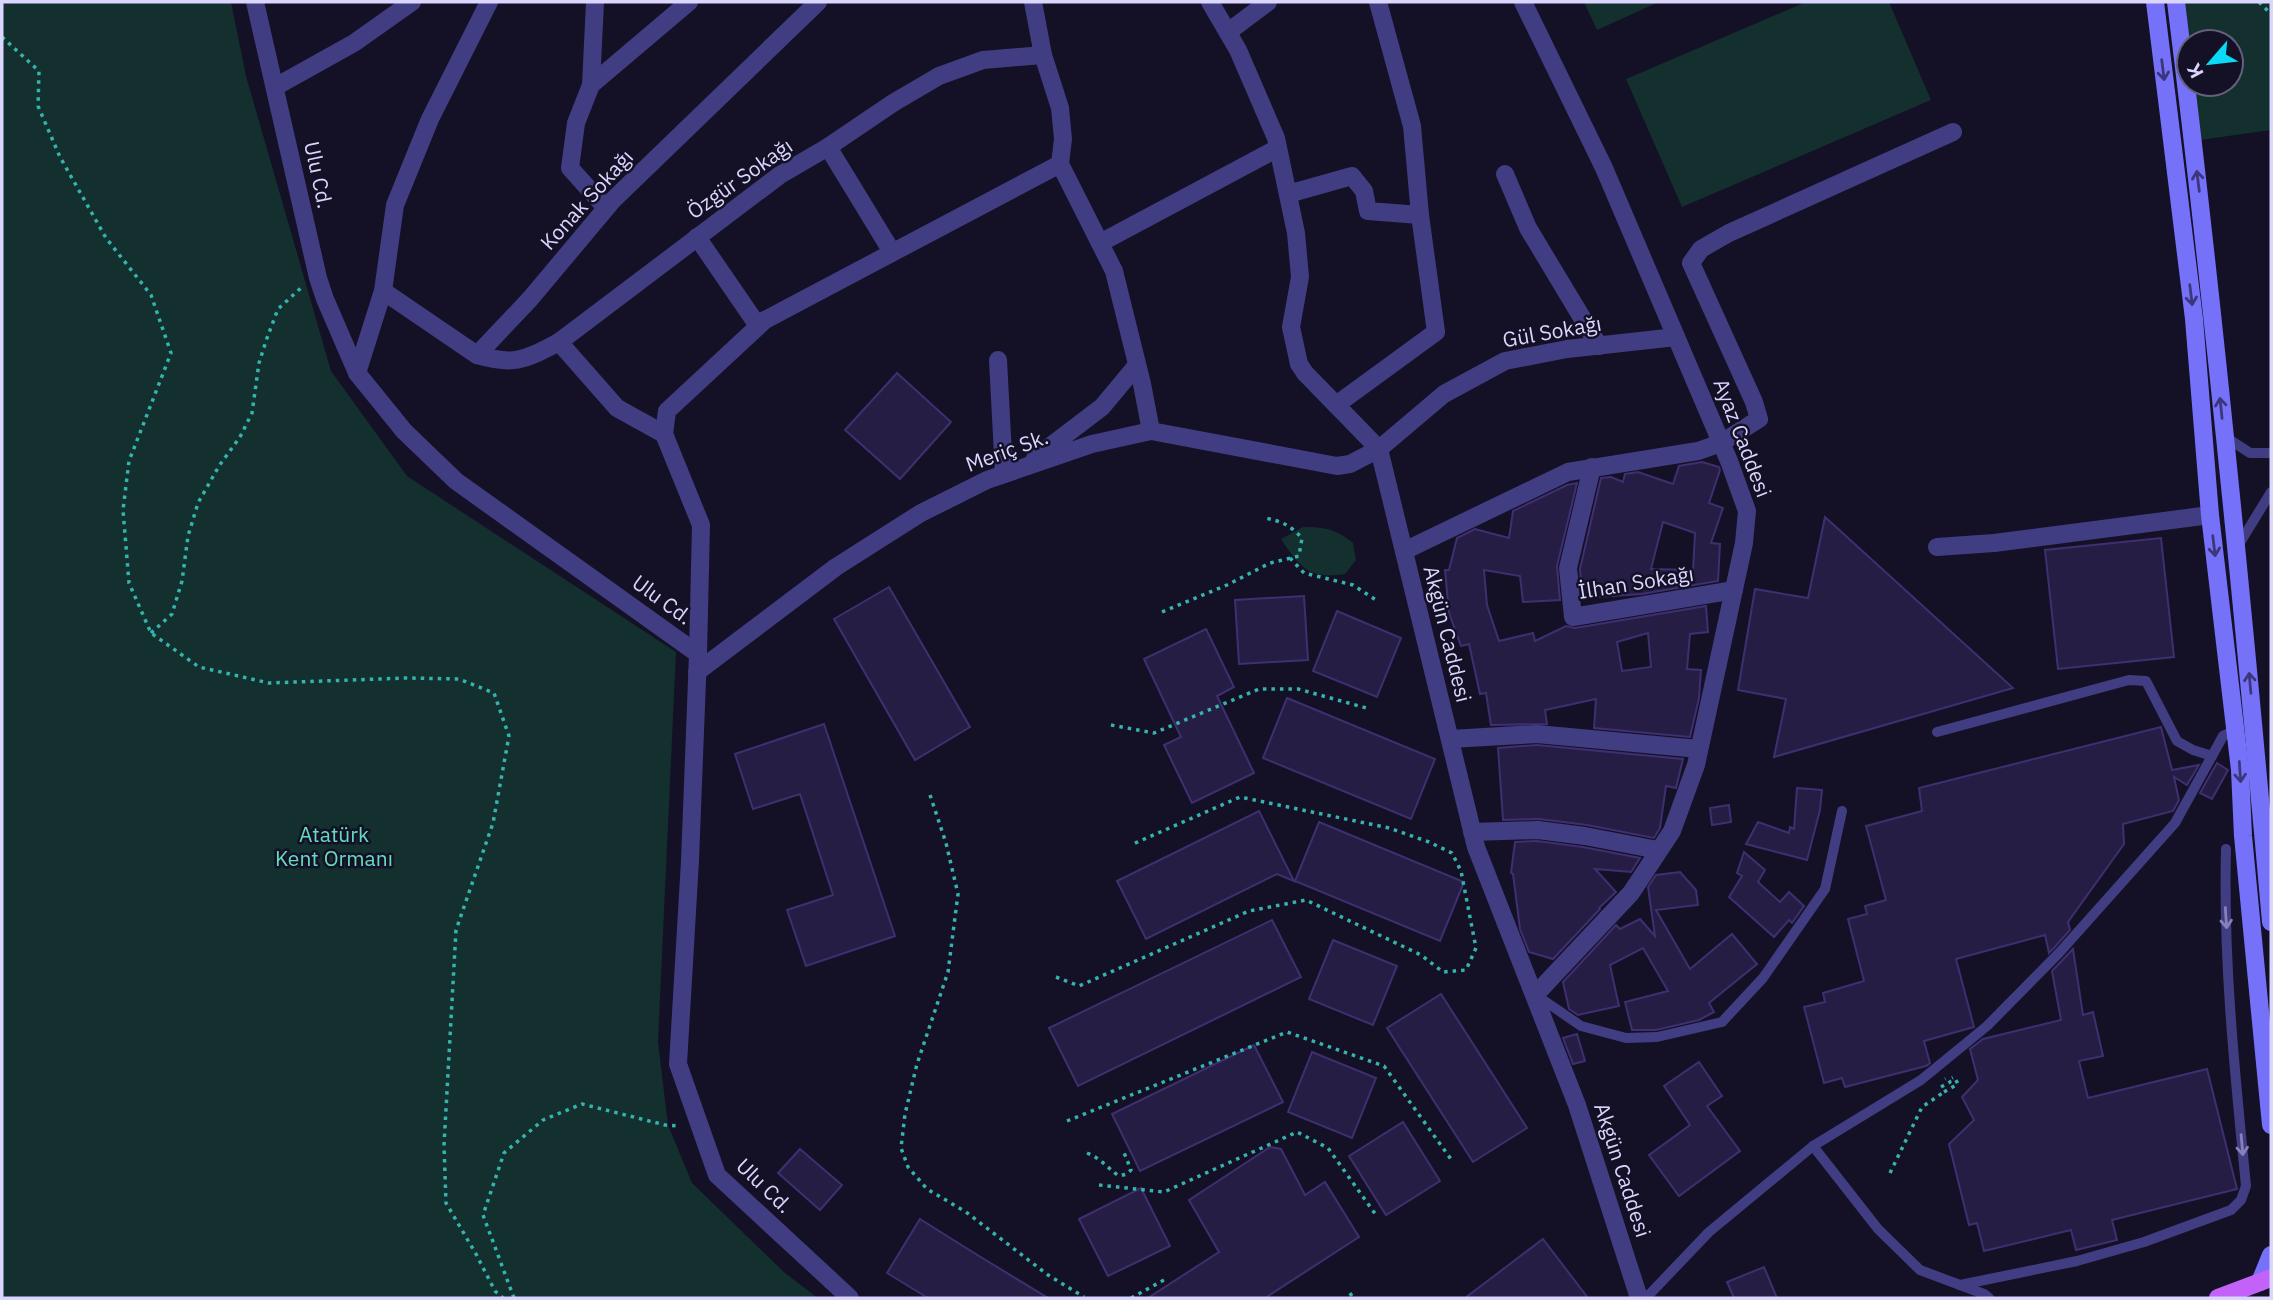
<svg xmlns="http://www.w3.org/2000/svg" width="2273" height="1300" font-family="'IBM Plex Sans',sans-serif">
  <rect width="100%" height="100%" fill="#141025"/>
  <g fill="#132f2e">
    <polygon points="2,2 231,2 246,76 331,371 407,476 676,652 658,1042 668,1125 692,1183 785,1273 818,1298 2,1298"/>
    <polygon points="1584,2 1659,2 1597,30"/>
    <polygon points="1806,2 1889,2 1931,100 1682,207 1626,79"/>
    <polygon points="2177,2 2271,2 2271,130 2200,140 2191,84 2231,84 2231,42 2189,42"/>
    <path d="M1303 527C1324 527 1336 529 1353 543L1356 560 1345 574C1310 580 1299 567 1281 539Z"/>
  </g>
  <g fill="#261d45" stroke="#3e3070" stroke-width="2" fill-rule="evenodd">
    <polygon points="897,373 951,422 900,479 845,430"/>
    <path d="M1702 462 1719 467 1720 470 1709 503 1723 508 1711 543 1720 544 1718 581 1642 594 1582 598 1580 569 1601 478 1611 477 1623 482 1625 474 1638 472 1673 484 1679 466ZM1663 522 1695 533 1693 570 1651 569Z"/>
    <path d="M1577 483 1557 566 1560 600 1523 602 1520 576 1484 570 1487 605 1499 641 1533 633 1535 641 1566 626 1575 628 1706 606 1708 632 1690 634 1687 669 1701 670 1699 698 1690 737 1594 728 1596 699 1545 710 1547 724 1491 725 1486 693 1480 694 1469 644 1461 646 1449 613 1445 570H1449L1457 538 1475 529 1509 538 1513 511 1567 485ZM1648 633 1651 667 1622 671 1617 642Z"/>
    <polygon points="1825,517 2013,688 1774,757 1786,699 1738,690 1755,589 1808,598"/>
    <polygon points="2161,538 2174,657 2058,669 2045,550"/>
    <polygon points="889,587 970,727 915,760 834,619"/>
    <polygon points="1304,596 1308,660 1239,664 1235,600"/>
    <polygon points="1337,611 1401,638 1377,697 1313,671"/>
    <polygon points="1206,629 1234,687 1217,696 1254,773 1192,803 1164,745 1181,737 1144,659"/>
    <polygon points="1287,698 1435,759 1411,819 1263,758"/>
    <polygon points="824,724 895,936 806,966 787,910 833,895 800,794 753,809 735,754"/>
    <polygon points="2161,727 2172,770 2199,765 2187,785 2174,777 2179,800 2173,811 2123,824 2124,844 2068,922 2070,930 2054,948 2049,953 2045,935 1956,959 1974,1027 1924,1041 1930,1063 1926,1066 1845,1087 1842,1078 1824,1083 1804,1007 1825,1002 1823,993 1864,981 1848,919 1867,914 1865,906 1886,900 1866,826 1922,811 1919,788"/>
    <polygon points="1537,745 1683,759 1676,788 1666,786 1660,828 1654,838 1587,825 1539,819 1503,820 1498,748"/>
    <polygon points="2217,763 2228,770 2212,799 2200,793"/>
    <polygon points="1797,788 1822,790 1820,810 1807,860 1746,844 1758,822 1789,833 1790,827 1794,829"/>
    <polygon points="1729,805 1731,822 1712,825 1710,808"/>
    <polygon points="1259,811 1294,881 1277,874 1146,939 1117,881"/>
    <polygon points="1319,822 1464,882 1440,941 1295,881"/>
    <polygon points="1537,841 1583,847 1640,858 1631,872 1595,869 1616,892 1599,908 1600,909 1553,959 1529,952 1520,929 1513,874 1511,873 1515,842"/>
    <polygon points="1744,852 1765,870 1758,882 1780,902 1789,892 1804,906 1792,923 1789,920 1774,937 1729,897 1742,876 1737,873"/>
    <polygon points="1680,872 1696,890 1698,905 1656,910 1690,969 1732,934 1757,964 1709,1003 1714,1012 1699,1020 1656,1030 1632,1030 1625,1002 1668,991 1643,948 1610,965 1619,1006 1578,1015 1569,1009 1563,982 1616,925 1620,929 1640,919 1655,936 1648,887 1656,875"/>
    <polygon points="1272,920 1301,977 1078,1086 1049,1028"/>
    <polygon points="1333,940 1397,966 1373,1025 1309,999"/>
    <polygon points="2073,949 2083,1015 2093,1012 2103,1056 2079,1061 2088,1098 2207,1069 2237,1189 2112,1220 2117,1240 2076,1250 2071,1230 1984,1251 1977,1223 1969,1225 1949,1144 1974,1120 1962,1097 1978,1080 1970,1049 1983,1039 2061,1020 2052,971"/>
    <polygon points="1441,994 1527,1128 1473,1162 1387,1028"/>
    <polygon points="1577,1034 1585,1061 1573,1064 1563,1038"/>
    <polygon points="1254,1045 1283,1102 1140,1171 1112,1114"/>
    <polygon points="1312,1052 1376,1078 1352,1138 1288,1112"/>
    <polygon points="1699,1062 1722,1096 1707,1106 1740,1151 1679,1196 1649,1155 1690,1125 1664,1086"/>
    <polygon points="1403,1122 1440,1181 1386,1215 1349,1156"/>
    <polygon points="1270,1147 1281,1149 1305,1195 1325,1182 1359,1237 1265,1298 1148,1298 1219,1252 1189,1200"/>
    <polygon points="800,1149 842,1185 820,1210 778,1173"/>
    <polygon points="1141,1188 1170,1246 1108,1276 1079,1219"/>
    <polygon points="920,1219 979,1256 1048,1298 928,1298 887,1273"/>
    <polygon points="1543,1239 1588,1298 1465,1298"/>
    <polygon points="1764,1267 1777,1298 1734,1298 1727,1282"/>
  </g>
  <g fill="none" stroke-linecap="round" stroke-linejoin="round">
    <g stroke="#35b3ad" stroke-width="3.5" stroke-dasharray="3.5 5" stroke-linecap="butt">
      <polyline points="2259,2 2271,14"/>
      <polyline points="2,37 39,71 38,106 60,157 106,238 151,295 171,353 129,461 123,510 129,583 151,633 199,667 269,683 406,678 459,679 494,693 509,736 493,823 456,930 444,1145 446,1203 476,1254 495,1291 503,1298"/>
      <polyline points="1290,558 1304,573 1353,585 1376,600"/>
      <path d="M1162 612 1227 585 1270 563 1299 556 1302 538C1290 525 1281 521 1265 518"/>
      <polyline points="151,633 172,614 182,581 188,536 198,503 219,466 240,437 252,413 259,363 267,338 278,309 303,286"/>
      <polyline points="1111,725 1154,733 1259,689 1298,689 1370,709"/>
      <polyline points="930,795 946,843 958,894 948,972 917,1064 905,1114 901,1148 908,1167 927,1189 966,1212 1048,1275 1084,1297"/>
      <polyline points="1056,977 1079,986 1249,911 1306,900 1421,955 1443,972 1466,970 1476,948 1461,871 1452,853 1429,842 1389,828 1240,797 1133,844"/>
      <polyline points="1941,1087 1950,1082 1947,1078 1945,1079"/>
      <polyline points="1944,1092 1958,1084 1954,1077 1952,1078"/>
      <polyline points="1067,1121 1287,1032 1384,1066 1453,1162"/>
      <path d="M1087 1153C1102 1159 1106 1167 1119 1176L1127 1174 1131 1170 1123 1150"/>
      <polyline points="1890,1173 1922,1107 1944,1092"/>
      <polyline points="1099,1185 1164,1192 1297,1132 1328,1148 1376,1215"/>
      <polyline points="1350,1293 1353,1298"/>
      <polyline points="514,1298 483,1215 504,1153 543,1120 582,1104 665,1125 680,1126"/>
      <polyline points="1131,1298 1164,1280"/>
    </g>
    <g stroke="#413d82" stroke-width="10">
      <polyline points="2224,436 2250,453 2271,453"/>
      <polyline points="2238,546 2271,492"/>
      <polyline points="1937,732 2129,680 2146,681 2177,741 2193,750 2212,756"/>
      <polyline points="1536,995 1581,1026 1626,1038 1657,1037 1722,1022 1763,978 1825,889 1842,811"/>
      <polyline points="1813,1146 1878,1229 1920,1270 1984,1294 1989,1298"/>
      <path d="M1960 1285 2077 1261 2144 1242 2231 1210 2241 1200 2246 1186C2235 1074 2223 961 2226 849"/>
      <polyline points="1646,1298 1709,1232 1813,1146 1921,1080 1987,1026 2059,953 2175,823 2223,736 2235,730"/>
    </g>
    <g stroke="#413d82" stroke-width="18">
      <polyline points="255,2 318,278 325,299 357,373 404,431 456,481 698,654 690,861 678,1064 717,1175 850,1298"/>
      <polyline points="595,2 591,85 576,123 570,168 606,208"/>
      <polyline points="1210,2 1238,50 1276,138 1296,233 1300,277 1291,327 1299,364 1305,373 1379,449 1476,847 1577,1105 1639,1298"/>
      <polyline points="1523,2 1604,168 1729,461 1747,511 1744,543 1696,765 1672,831 1631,893 1535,995"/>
      <polyline points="1228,32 1268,2"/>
      <polyline points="591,85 689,2"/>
      <polyline points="275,87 354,43 412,2"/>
      <polyline points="828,147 892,252"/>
      <polyline points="1060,164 1114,271 1142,384 1151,431"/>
      <polyline points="1505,174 1528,228 1599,346"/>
      <polyline points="1288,194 1352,176 1364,191 1368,211 1420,215"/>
      <polyline points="697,237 758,326"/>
      <polyline points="1100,243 1278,148"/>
      <polyline points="383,291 477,355 530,299 613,200 818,2"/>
      <polyline points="559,342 617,408 664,434"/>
      <path d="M477 355C516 366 524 360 559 342L780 175 828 147 893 103 939 76 983 60 1043 55"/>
      <polyline points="998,360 1004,474"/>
      <polyline points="357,373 383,291 395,205 430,119 489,2"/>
      <polyline points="1336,405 1436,332 1420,215 1412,126 1378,2"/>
      <polyline points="1035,458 1102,407 1137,365"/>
      <polyline points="1592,467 1568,568 1573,617 1734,590"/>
      <polyline points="1937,547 1994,543 2210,515"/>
      <polyline points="1404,551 1568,472 1698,451 1721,443 1759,419 1754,402 1691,263 1701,249 1729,233 1953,132"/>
      <polyline points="698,654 701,525 664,434 667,411 765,320 1060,164 1063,139 1060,108 1043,55 1033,2"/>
      <polyline points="697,672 836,567 921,513 987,480 1092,444 1151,431 1337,466 1350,464 1379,449 1444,394 1505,361 1567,349 1676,337"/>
      <polyline points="1450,739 1537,734 1699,749"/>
      <polyline points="1472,832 1538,830 1585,836 1658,850"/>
    </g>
    <g stroke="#7671f9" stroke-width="18">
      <polyline points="2155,2 2194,319 2210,515 2240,770 2243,836 2271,1125"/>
      <path d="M2176 2C2214 308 2244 615 2271 922"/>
      <polyline points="2260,1282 2271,1255"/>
    </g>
    <polyline stroke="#c262f8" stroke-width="18" points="2218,1298 2271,1278"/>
  </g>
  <defs><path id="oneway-shaft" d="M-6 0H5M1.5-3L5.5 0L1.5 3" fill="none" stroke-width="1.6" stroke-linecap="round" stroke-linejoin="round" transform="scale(1.75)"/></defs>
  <g stroke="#3b377a">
    <use href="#oneway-shaft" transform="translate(2163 70) rotate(83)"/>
    <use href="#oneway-shaft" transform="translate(2198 181) rotate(-97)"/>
    <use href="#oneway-shaft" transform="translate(2191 295) rotate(83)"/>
    <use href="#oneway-shaft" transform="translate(2221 408) rotate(-96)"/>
    <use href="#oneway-shaft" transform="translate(2214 546) rotate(83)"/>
    <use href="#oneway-shaft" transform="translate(2250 683) rotate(-95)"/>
    <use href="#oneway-shaft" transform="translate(2240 772) rotate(86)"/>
  </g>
  <g stroke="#8682b9">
    <use href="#oneway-shaft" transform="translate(2226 918) rotate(86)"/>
    <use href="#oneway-shaft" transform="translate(2242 1145) rotate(85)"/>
  </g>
  <g text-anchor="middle" stroke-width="5" stroke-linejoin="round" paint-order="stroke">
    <g font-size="21" fill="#dbd6fd" stroke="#141025">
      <text transform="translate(318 175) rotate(78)" y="7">Ulu Cd.</text>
      <text transform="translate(740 179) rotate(-35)" y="7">Özgür Sokağı</text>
      <text transform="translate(587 200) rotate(-48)" y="7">Konak Sokağı</text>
      <text transform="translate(1552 332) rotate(-10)" y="7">Gül Sokağı</text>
      <text transform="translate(1742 438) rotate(69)" y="7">Ayaz Caddesi</text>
      <text transform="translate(1007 451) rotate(-20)" y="7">Meriç Sk.</text>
      <text transform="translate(1636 583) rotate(-9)" y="7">İlhan Sokağı</text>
      <text transform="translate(662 600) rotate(36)" y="7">Ulu Cd.</text>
      <text transform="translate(1447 634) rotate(76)" y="7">Akgün Caddesi</text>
      <text transform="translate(1622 1170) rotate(72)" y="7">Akgün Caddesi</text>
      <text transform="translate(764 1186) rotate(44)" y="7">Ulu Cd.</text>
    </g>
    <g font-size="21" fill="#64dbbf" stroke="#141025">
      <text x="334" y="842">Atatürk<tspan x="334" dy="24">Kent Ormanı</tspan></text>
    </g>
  </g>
  <rect width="2273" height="1300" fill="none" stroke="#dbd6fd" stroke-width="7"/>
  <g transform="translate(2210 63) rotate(242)"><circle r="33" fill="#141025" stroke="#645f7b" stroke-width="2"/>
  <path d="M0-5L12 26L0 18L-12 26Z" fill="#0adaf5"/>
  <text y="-10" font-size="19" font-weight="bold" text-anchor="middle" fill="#dbd6fd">K</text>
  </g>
</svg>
